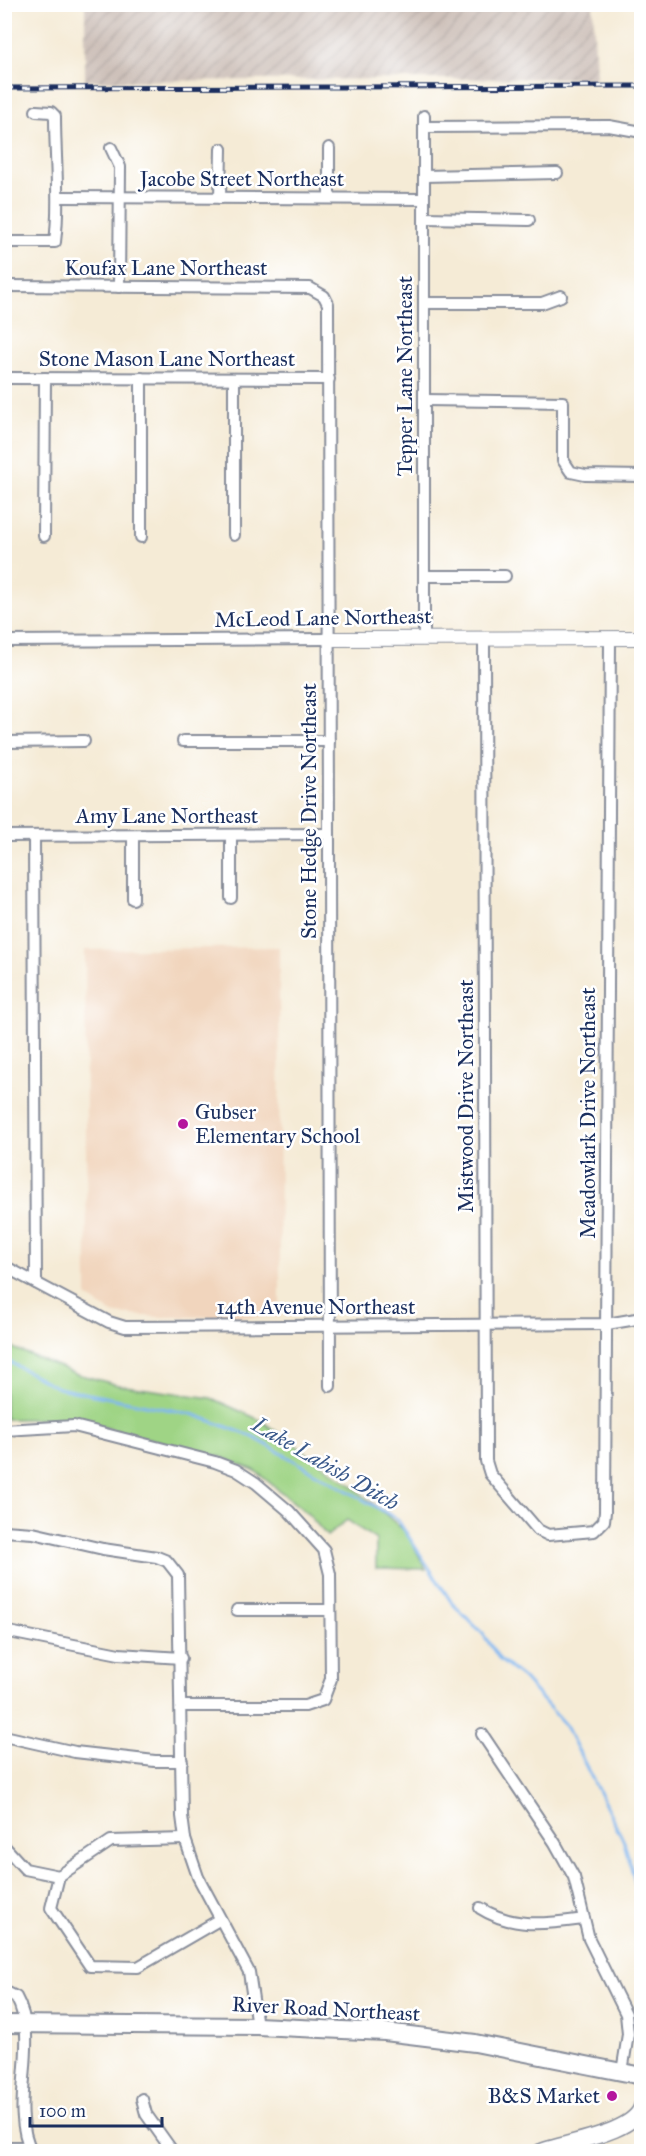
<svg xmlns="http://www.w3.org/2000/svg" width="646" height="2156" font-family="'IM FELL Great Primer',serif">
  <defs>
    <pattern id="industrial-furrows" width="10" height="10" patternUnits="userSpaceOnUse" patternTransform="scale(1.5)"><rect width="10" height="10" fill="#cec1ba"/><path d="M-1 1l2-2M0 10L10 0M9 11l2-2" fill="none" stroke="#b0a6a2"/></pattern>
  </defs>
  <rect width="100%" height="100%" fill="#fff"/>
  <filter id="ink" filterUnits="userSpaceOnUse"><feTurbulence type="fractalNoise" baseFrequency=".0167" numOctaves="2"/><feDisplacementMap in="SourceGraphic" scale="12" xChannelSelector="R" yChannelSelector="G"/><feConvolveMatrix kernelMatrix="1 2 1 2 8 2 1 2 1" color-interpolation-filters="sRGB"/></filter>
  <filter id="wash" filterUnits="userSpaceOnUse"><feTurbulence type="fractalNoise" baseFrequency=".008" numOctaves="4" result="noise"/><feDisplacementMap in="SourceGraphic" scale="24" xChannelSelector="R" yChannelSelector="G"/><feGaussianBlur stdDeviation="1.35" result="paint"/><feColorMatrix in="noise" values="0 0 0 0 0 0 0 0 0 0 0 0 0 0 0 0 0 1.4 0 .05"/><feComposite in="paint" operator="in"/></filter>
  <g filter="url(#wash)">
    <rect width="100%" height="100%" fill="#f5ebd6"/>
    <polygon fill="#f1d5bd" points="279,947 280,1317 162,1317 114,1314 87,1297 85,950"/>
    <polygon fill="url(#industrial-furrows)" points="85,5 593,5 596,78 85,81"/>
    <polygon fill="#9fd485" stroke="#5d8272" stroke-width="1.5" points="4,1342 13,1348 77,1374 118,1385 211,1398 260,1420 349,1483 407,1533 426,1569 376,1568 376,1540 347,1520 327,1536 308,1514 254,1470 221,1457 71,1419 5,1419"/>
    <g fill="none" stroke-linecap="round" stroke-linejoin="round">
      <polyline stroke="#80b7f0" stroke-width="3" points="4,1359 58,1388 192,1414 251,1436 397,1519 452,1603 483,1634 500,1660 523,1678 566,1726 624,1842 642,1907"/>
    </g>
  </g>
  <g filter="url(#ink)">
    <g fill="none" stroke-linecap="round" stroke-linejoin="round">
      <defs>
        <g id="minor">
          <polyline points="424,127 609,126 642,132"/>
          <polyline points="111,148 120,167 119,287"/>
          <polyline points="424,176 557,173"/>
          <polyline points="60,197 424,199"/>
          <polyline points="220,198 221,149"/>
          <polyline points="329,198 329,148"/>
          <polyline points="425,218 529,220"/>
          <path d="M4 242H55C60 200 55 159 55 116L51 112 36 111"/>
          <polyline points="4,286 310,288 324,296 328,304 330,1386"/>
          <polyline points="425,303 542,303 561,296"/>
          <polyline points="4,378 329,379"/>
          <polyline points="425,400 563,402 563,460 571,472 585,475 642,476"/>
          <polyline points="234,535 234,379"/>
          <polyline points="44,536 45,378"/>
          <polyline points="141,537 141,378"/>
          <polyline points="424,576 505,576"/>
          <polyline points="424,637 424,116"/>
          <polyline points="484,638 486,1461 490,1474 538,1530 548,1535 594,1531 604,1521 605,1512 610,638"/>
          <polyline points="4,641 328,639"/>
          <polyline points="183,741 329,741"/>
          <polyline points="4,742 84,741"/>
          <polyline points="231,835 231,898"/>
          <polyline points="4,836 329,834"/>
          <polyline points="34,836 36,1283"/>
          <polyline points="133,836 133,899"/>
          <polyline points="4,1266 109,1322 125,1327 607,1324 642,1318"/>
          <polyline points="4,1430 74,1426 215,1462 236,1470 256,1483 289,1511 324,1550 330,1574 331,1679 323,1700 305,1706 181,1706"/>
          <polyline points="4,1531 33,1533 103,1549 157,1557 167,1561 178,1575 182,1816 185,1839 198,1877 249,1972 257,2026"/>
          <polyline points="237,1610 330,1610"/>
          <polyline points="4,1631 119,1654 181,1658"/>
          <polyline points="482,1734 555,1843 574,1877 589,1939 626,2014 628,2034 622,2072"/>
          <polyline points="4,1736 75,1752 155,1761 182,1761"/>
          <polyline points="185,1839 111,1841 59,1876 51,1908 90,1966 138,1967 219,1920"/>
          <polyline points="4,1846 25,1869 59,1876"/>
          <path d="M480 1908C513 1929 546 1924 584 1919"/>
          <path d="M4 1991 16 1997C42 2043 7 2105 32 2152"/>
          <polyline points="142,2099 146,2114 173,2152"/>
          <polyline points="4,2147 30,2147"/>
        </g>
        <polyline id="tertiary" points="328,639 642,638"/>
        <path id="secondary" d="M540 2152C564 2142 634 2134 642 2106"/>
        <polyline id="primary" points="4,2024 257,2026 385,2032 475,2043 642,2076"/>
      </defs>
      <use href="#minor" stroke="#888d9a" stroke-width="14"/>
      <use href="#tertiary" stroke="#888d9a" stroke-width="16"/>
      <use href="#secondary" stroke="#888d9a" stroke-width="18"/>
      <use href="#primary" stroke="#888d9a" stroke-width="20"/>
      <use href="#minor" stroke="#fff" stroke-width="10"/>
      <use href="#tertiary" stroke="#fff" stroke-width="14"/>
      <use href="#secondary" stroke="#fff" stroke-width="15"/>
      <use href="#primary" stroke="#fff" stroke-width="16"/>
      <defs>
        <polyline id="rail" points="4,88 642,86"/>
      </defs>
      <use href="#rail" stroke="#1b2f5e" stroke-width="5"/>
      <use href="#rail" stroke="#fff" stroke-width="3" stroke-dasharray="9" stroke-linecap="butt"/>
    </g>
  </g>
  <g fill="#b5179e" stroke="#fff" stroke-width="2">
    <circle cx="183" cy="1124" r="6"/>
    <circle cx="612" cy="2096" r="6"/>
  </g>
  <g text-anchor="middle" stroke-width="5" stroke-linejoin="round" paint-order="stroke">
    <g font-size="21" fill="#1b2f5e" stroke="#fff">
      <text x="242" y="186">Jacobe Street Northeast</text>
      <text x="166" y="275">Koufax Lane Northeast</text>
      <text x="167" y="366">Stone Mason Lane Northeast</text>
      <text transform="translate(405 376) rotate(-90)" y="7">Tepper Lane Northeast</text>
      <text transform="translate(323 618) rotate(-1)" y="7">McLeod Lane Northeast</text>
      <text transform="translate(309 811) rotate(-90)" y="7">Stone Hedge Drive Northeast</text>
      <text x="167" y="823">Amy Lane Northeast</text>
      <text transform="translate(466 1096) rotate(-90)" y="7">Mistwood Drive Northeast</text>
      <text transform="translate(588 1113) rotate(-90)" y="7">Meadowlark Drive Northeast</text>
      <text x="316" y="1314">14th Avenue Northeast</text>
      <text transform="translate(326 2009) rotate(3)" y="7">River Road Northeast</text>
    </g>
    <g font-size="21" fill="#1b2f5e" stroke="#fff" text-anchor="start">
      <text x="195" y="1119">Gubser<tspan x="195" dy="24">Elementary School</tspan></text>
      <text x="600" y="2103" text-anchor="end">B&amp;S Market</text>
    </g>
    <g font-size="22" font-style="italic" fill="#39588a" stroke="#fff">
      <text transform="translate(326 1463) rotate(30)" y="8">Lake Labish Ditch</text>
    </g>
  </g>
  <rect width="646" height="2156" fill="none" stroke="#fff" stroke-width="24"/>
  <path d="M30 2117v9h132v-9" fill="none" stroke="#1b2f5e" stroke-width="3"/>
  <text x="39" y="2117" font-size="18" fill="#1b2f5e" stroke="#ffffff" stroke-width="4.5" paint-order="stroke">100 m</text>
</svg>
